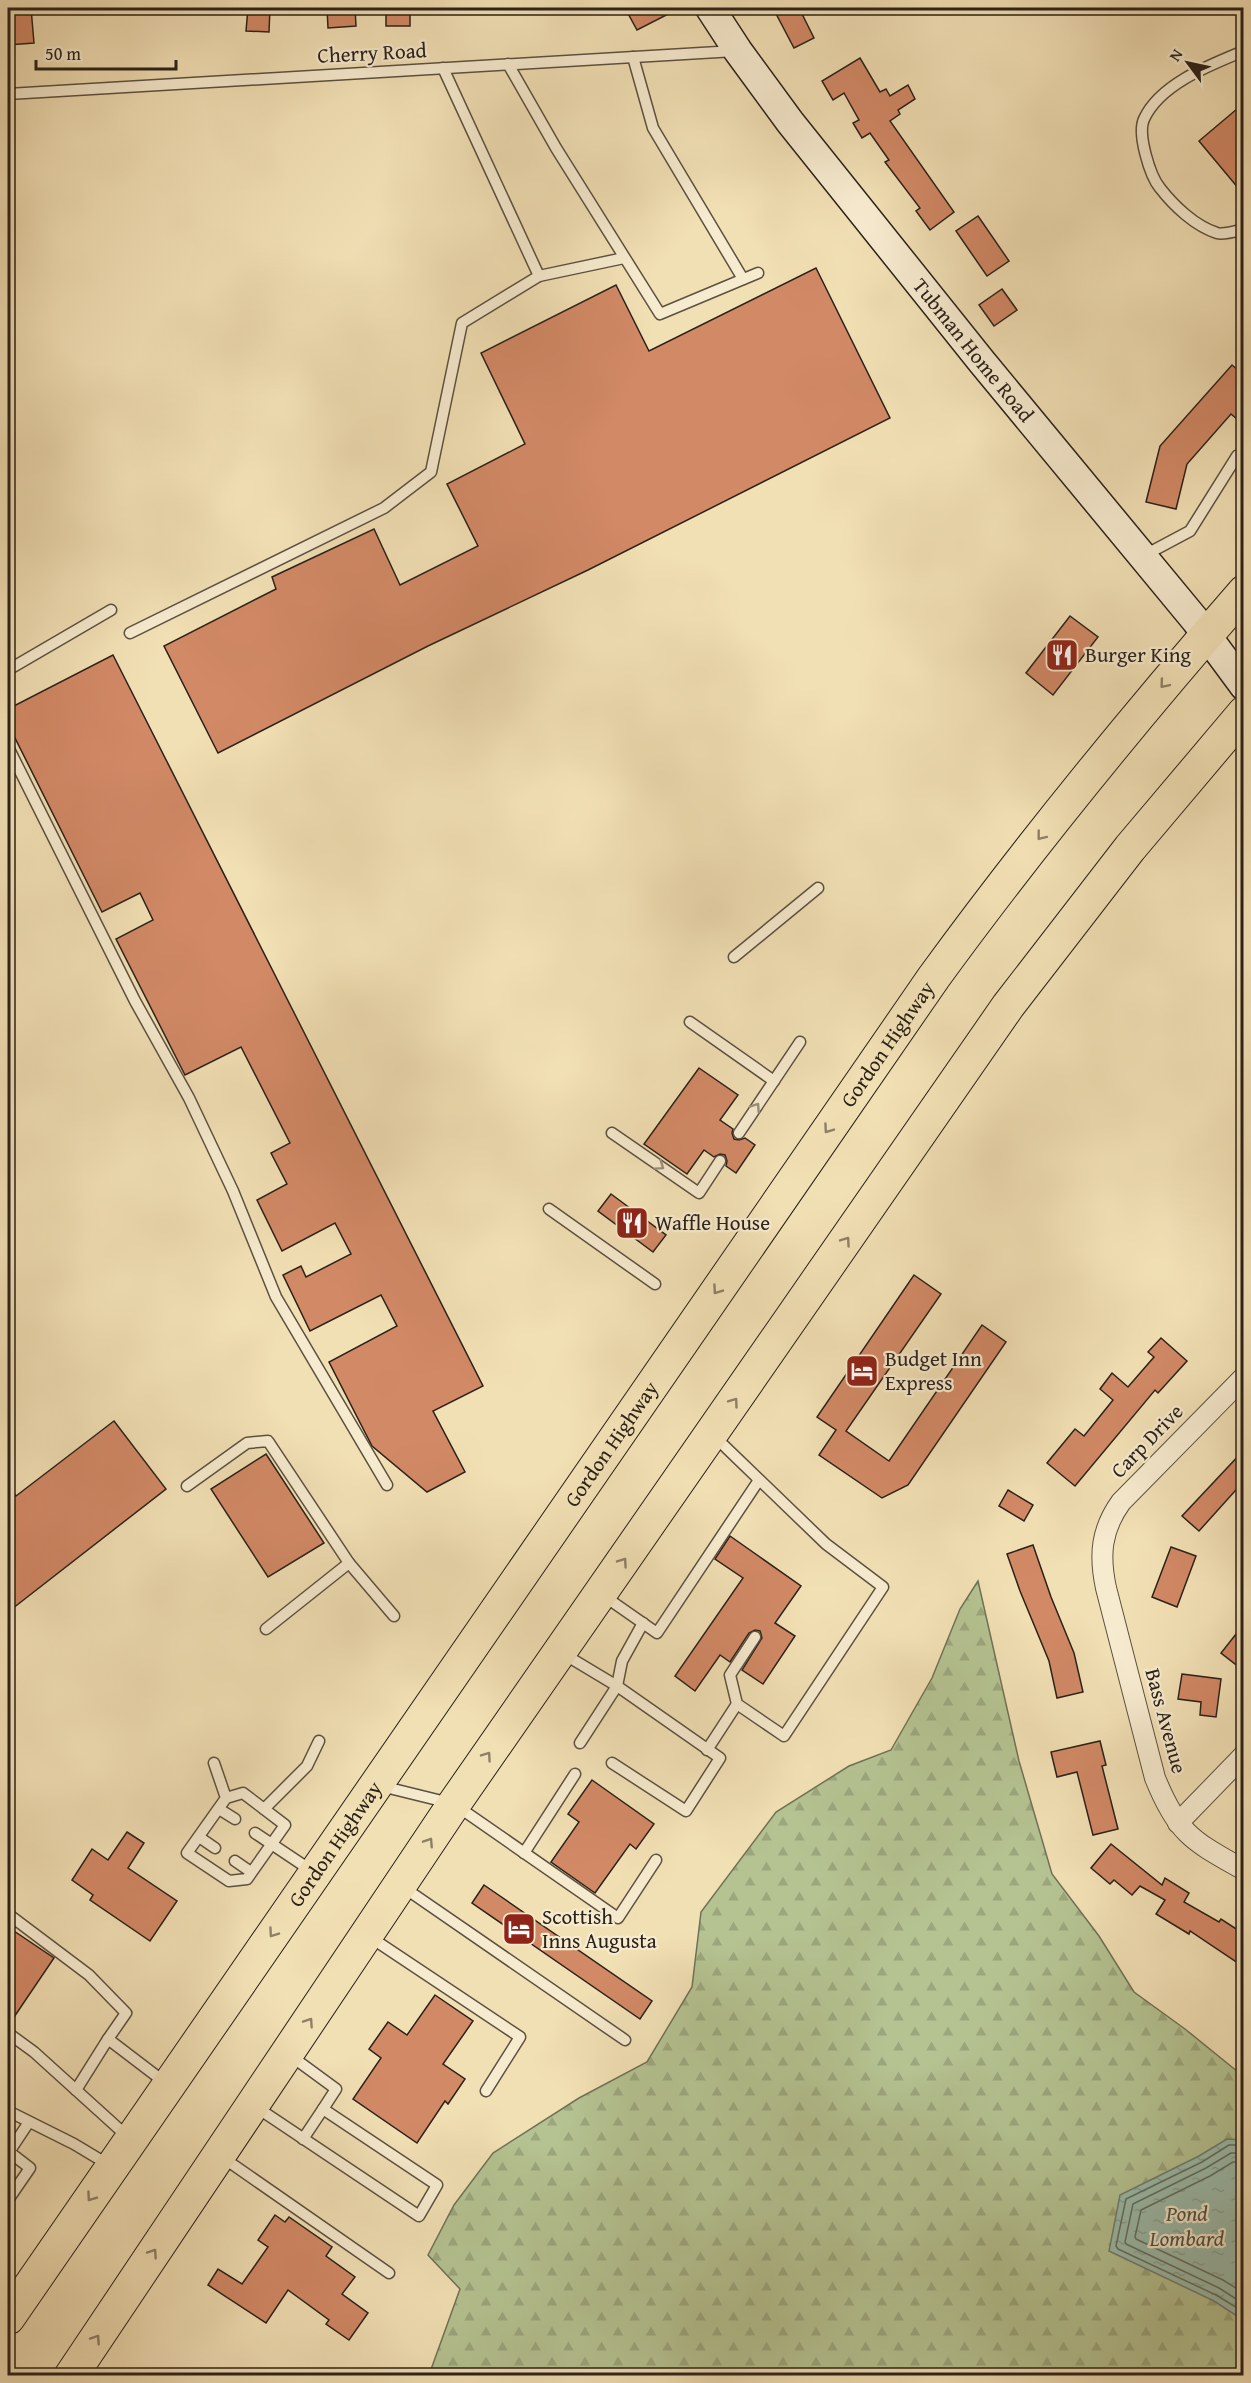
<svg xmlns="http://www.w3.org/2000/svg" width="1251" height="2383" font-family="'Gentium Book Plus',serif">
  <defs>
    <pattern id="forest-firs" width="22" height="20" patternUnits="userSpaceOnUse" patternTransform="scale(1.5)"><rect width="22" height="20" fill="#b5c392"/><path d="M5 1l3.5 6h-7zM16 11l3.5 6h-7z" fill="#9ca77d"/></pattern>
    <pattern id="water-ripples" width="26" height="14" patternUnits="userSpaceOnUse" patternTransform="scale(1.5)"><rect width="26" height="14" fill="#9bbdac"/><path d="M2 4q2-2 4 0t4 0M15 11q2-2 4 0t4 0" fill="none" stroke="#86a293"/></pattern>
  </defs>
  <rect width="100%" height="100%" fill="#f2e0b5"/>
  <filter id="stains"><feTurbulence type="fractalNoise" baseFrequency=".00333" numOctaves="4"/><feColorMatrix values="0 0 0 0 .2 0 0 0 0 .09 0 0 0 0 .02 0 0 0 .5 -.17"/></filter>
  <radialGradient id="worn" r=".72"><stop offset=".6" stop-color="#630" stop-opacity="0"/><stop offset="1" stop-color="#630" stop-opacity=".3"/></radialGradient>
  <polygon fill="url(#forest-firs)" stroke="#707256" stroke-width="1.5" points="978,1581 1019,1761 1052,1874 1099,1936 1134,1992 1185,2029 1243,2076 1243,2375 429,2375 460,2289 428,2255 454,2205 493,2153 579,2098 647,2062 692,1987 701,1912 776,1812 849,1766 891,1750 932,1678 960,1609"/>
  <polygon fill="url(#water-ripples)" stroke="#6e7f71" stroke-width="1.5" points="1227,2139 1243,2140 1243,2320 1214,2301 1109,2251 1120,2195 1199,2156"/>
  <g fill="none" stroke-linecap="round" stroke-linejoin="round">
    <g stroke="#626f62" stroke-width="1.5">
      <polyline points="1244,2145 1229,2145 1202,2162 1126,2199 1116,2246 1118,2249 1216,2295 1244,2312"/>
      <polyline points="1244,2153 1231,2153 1206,2168 1133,2204 1125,2242 1126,2244 1219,2288 1244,2304"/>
      <polyline points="1244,2162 1233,2162 1210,2176 1141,2210 1135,2237 1136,2239 1223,2280 1244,2293"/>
    </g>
  </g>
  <g fill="#d28966" stroke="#2a2119" stroke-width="1.5">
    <polygon points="8,8 31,8 34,43 8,45"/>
    <polygon points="248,8 270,8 269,32 246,31"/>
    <polygon points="327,8 355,8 356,26 328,28"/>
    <rect x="386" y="8" width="24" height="18"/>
    <polygon points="625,8 680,8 637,30"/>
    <polygon points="773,8 799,8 814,38 794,48"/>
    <polygon points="860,58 880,92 886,89 890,96 908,85 915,99 898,110 900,114 890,121 954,212 930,230 916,211 920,208 885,162 889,160 870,133 862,138 853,123 859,120 844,93 833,100 822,81"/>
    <polygon points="1244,103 1244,195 1199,141"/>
    <polygon points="978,216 1009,261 987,276 956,231"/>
    <polygon points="816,268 890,418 588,570 428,646 218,753 164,646 276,589 272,577 374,529 400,585 478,546 447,484 525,444 481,353 616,285 649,351"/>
    <polygon points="1002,289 1017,310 994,326 979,305"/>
    <polygon points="1232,365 1244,375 1244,425 1231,414 1187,464 1176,509 1146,502 1160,446"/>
    <polygon points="1070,616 1098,637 1053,695 1026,673"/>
    <polygon points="113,655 483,1386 433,1411 465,1472 427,1492 372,1446 329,1362 397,1326 381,1295 310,1331 283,1275 301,1266 306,1277 351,1254 335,1223 282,1251 257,1200 287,1184 271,1153 290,1143 241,1047 185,1075 116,939 153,920 140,893 102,912 8,724 8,709"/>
    <polygon points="699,1068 738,1095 720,1120 733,1129 732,1133 734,1139 739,1140 745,1138 755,1145 736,1173 726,1166 727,1161 725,1155 720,1154 714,1157 704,1150 687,1174 644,1144"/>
    <polygon points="611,1194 666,1235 653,1252 598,1211"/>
    <polygon points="914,1275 941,1294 846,1431 889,1461 982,1325 1006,1342 908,1485 882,1498 819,1455 836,1430 817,1417"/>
    <polygon points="1161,1338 1187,1361 1158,1393 1155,1390 1075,1486 1047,1463 1075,1429 1084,1436 1113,1400 1100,1389 1112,1373 1128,1387 1154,1357 1148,1352"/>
    <polygon points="114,1421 166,1489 8,1612 8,1484 16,1496"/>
    <polygon points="1244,1450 1244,1481 1199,1531 1182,1516"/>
    <polygon points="266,1454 324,1543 268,1577 211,1489"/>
    <polygon points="1008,1490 1033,1505 1024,1521 999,1506"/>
    <polygon points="730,1536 801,1586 775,1623 795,1636 763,1684 742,1670 762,1638 760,1631 755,1630 749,1633 730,1662 720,1655 695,1691 675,1676 743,1578 715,1559"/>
    <polygon points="1033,1545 1051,1597 1074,1653 1083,1692 1057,1698 1049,1661 1020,1591 1007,1554"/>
    <polygon points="1171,1547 1196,1556 1177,1607 1152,1597"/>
    <polygon points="1244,1624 1244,1671 1221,1653"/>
    <polygon points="1182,1674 1221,1679 1216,1717 1200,1715 1201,1702 1178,1699"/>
    <polygon points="1100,1741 1106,1765 1102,1766 1118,1829 1093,1835 1077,1772 1057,1777 1051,1752"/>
    <polygon points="592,1780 654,1824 636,1849 630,1844 595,1893 551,1862 579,1822 568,1814"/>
    <polygon points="127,1832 144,1843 128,1868 177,1901 150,1941 90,1900 93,1895 72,1880 92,1849 108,1860"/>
    <polygon points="1111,1844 1162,1885 1165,1878 1189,1893 1184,1902 1219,1922 1221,1919 1244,1934 1244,1967 1190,1931 1189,1934 1156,1914 1165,1900 1140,1886 1132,1895 1114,1880 1110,1884 1091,1868"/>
    <polygon points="484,1885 652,2001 640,2019 472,1903"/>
    <polygon points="8,1927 54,1958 8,2026"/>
    <polygon points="435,1995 473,2021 443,2064 465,2079 448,2104 445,2101 417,2143 353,2099 381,2058 369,2049 388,2022 407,2035"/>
    <polygon points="275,2215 285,2222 289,2217 332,2247 326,2256 355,2277 342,2294 368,2313 349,2340 326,2324 329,2320 288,2290 266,2323 208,2285 218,2269 242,2284 268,2247 258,2240"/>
  </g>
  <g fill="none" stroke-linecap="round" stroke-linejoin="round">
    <defs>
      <g id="lane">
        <path d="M1244 51C1210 65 1160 84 1144 119 1137 134 1150 176 1160 188 1174 206 1195 226 1217 233 1224 235 1236 231 1244 229"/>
        <polyline points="633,57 653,128 743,279"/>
        <polyline points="508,64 556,148 660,314 758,273"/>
        <polyline points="443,68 539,276"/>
        <polyline points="8,94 735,51"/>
        <polyline points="1145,555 1190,531 1237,456 1244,459"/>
        <polyline points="130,633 384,508 431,472 462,323 539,276 624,258"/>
        <polyline points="8,670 111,610"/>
        <polyline points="8,747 135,1001 189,1098 233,1191 276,1297 387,1485"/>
        <polyline points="734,957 818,888"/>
        <polyline points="690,1022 774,1081"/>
        <polyline points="612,1133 699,1193 720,1161"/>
        <polyline points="739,1133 800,1042"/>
        <polyline points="549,1209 655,1284"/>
        <polyline points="714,1436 826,1544 883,1587 784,1736 737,1704 730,1675 755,1637"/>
        <polyline points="187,1486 247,1443 268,1441 349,1563 394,1616"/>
        <polyline points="604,1596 657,1633 759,1480"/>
        <polyline points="266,1629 349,1563"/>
        <polyline points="562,1653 617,1686 580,1743"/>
        <polyline points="707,1750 737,1704"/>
        <polyline points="214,1763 226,1798 243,1793 285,1825 247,1879 229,1881 187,1853 226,1798"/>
        <polyline points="612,1763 686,1811 720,1758 617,1686 622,1661 643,1623"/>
        <polyline points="381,1786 454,1804 618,1918 656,1860"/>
        <polyline points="219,1809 235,1819"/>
        <polyline points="264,1809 307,1766 319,1741"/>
        <polyline points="255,1833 312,1871"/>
        <polyline points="199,1837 215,1848"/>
        <polyline points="524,1853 575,1774"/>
        <polyline points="235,1861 251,1872"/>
        <polyline points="403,1887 625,2040"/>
        <polyline points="8,1914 89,1975 126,2013 108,2039 167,2084"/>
        <polyline points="370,1937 520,2037 486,2091"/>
        <polyline points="8,2033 34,2052 76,2090 108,2039"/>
        <polyline points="76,2090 129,2138"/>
        <polyline points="256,2107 419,2216 437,2185 323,2109 336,2089 291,2056"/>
        <polyline points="8,2111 74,2144 109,2165"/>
        <polyline points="303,2139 323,2109"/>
        <polyline points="8,2151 30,2168 8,2200"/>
        <polyline points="9,2152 29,2122"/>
        <polyline points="222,2157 389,2273"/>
      </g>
      <g id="street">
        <path d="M1244 1377 1121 1502C1101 1530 1099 1555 1106 1588L1155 1778C1178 1835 1193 1841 1244 1870"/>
        <polyline points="1178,1823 1244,1755"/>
      </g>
      <g id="secondary">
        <path id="s1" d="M710 8 738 51 790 122 982 362 1196 621 1244 686"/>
      </g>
      <g id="highway">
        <path id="s2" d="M8 2318 934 977C1031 844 1135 717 1244 592"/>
        <polyline points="71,2376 454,1804 1008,1006 1130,848 1244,713"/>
      </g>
    </defs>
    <use href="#lane" stroke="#5c5140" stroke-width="13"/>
    <use href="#street" stroke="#5c5140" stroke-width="22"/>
    <use href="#secondary" stroke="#2a2119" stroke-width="31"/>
    <use href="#highway" stroke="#2a2119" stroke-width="35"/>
    <use href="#lane" stroke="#f7ebcf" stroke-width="10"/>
    <use href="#street" stroke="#f7ebcf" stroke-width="20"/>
    <use href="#secondary" stroke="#f7ebcf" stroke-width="28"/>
    <use href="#highway" stroke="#f2e0b5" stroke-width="33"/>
  </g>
  <defs><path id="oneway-chevron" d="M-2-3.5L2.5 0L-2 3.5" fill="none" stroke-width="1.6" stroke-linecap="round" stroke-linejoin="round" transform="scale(1.5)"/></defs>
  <g stroke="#8e8067">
    <use href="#oneway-chevron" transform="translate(1164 684) rotate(130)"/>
    <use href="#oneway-chevron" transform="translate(1041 836) rotate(128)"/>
    <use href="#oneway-chevron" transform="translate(828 1129) rotate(125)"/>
    <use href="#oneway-chevron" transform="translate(846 1241) rotate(-55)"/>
    <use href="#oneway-chevron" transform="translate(717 1290) rotate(125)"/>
    <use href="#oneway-chevron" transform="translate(734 1402) rotate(-54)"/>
    <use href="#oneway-chevron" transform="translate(623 1562) rotate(-55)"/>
    <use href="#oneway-chevron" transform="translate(487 1756) rotate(-55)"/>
    <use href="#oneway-chevron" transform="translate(429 1842) rotate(-57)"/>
    <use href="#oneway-chevron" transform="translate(273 1933) rotate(125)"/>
    <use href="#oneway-chevron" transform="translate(309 2022) rotate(-56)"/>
    <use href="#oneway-chevron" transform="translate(91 2197) rotate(125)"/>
    <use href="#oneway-chevron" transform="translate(153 2253) rotate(-56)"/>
    <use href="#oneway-chevron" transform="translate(96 2339) rotate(-56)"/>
  </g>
  <g stroke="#9b907d">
    <use href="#oneway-chevron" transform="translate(756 1107) rotate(-56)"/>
    <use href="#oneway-chevron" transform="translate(660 1166) rotate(35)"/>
  </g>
  <defs>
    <symbol id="restaurant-square" viewBox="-11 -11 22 22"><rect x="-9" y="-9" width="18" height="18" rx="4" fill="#8f2418" stroke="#f7ebcf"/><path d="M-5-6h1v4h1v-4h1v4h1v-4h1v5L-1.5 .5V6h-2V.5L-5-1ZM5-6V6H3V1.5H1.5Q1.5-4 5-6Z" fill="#fff"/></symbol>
    <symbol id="hotel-square" viewBox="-11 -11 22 22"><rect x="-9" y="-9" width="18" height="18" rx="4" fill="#8f2418" stroke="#f7ebcf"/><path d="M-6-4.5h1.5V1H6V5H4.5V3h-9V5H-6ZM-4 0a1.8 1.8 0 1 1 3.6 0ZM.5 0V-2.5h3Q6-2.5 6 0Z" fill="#fff"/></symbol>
  </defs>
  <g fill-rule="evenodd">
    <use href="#restaurant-square" x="1043" y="636" width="38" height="38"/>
    <use href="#restaurant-square" x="613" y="1204" width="38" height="38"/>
    <use href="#hotel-square" x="843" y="1352" width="38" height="38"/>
    <use href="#hotel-square" x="500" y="1910" width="38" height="38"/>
  </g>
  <g text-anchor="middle" stroke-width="4.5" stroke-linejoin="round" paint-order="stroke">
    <g font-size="21" fill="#2a2119" stroke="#f7ebcf">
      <text transform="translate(372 53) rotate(-3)" y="7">Cherry Road</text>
      <text dy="7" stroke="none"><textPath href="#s1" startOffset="432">Tubman Home Road</textPath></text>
      <text dy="7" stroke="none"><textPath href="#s2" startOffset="1548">Gordon Highway</textPath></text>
      <text transform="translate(1147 1441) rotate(-46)" y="7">Carp Drive</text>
      <text dy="7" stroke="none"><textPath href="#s2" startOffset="1062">Gordon Highway</textPath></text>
      <text transform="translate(1166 1721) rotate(75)" y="7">Bass Avenue</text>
      <text dy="7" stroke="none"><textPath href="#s2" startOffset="576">Gordon Highway</textPath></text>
    </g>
    <g font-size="21" fill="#2a2119" stroke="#f7ebcf" text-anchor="start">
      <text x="1085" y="662">Burger King</text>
      <text x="655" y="1230">Waffle House</text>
      <text x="885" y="1366">Budget Inn<tspan x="885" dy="24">Express</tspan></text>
      <text x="542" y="1924">Scottish<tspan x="542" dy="24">Inns Augusta</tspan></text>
    </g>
    <g font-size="22" font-style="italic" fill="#4c5045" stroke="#f7ebcf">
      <text x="1187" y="2221">Pond<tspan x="1187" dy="25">Lombard</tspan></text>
    </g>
  </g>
  <rect width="1251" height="2383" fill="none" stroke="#f2e0b5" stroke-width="30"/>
  <rect x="9" y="9" width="1233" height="2365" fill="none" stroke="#2a2119" stroke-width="3"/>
  <rect x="15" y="15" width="1221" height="2353" fill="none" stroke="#2a2119" stroke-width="1.5"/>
  <g transform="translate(1188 63) rotate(303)" stroke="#f7ebcf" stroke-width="4.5" paint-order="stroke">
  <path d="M0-4.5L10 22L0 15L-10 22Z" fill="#2a2119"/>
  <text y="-9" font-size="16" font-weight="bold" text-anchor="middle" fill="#2a2119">N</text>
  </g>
  <path d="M36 60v9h140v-9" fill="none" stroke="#2a2119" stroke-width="3"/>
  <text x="45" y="60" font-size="18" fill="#2a2119" stroke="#f7ebcf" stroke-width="4.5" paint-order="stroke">50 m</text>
  <rect width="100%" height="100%" filter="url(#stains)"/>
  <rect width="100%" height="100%" fill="url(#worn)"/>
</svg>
